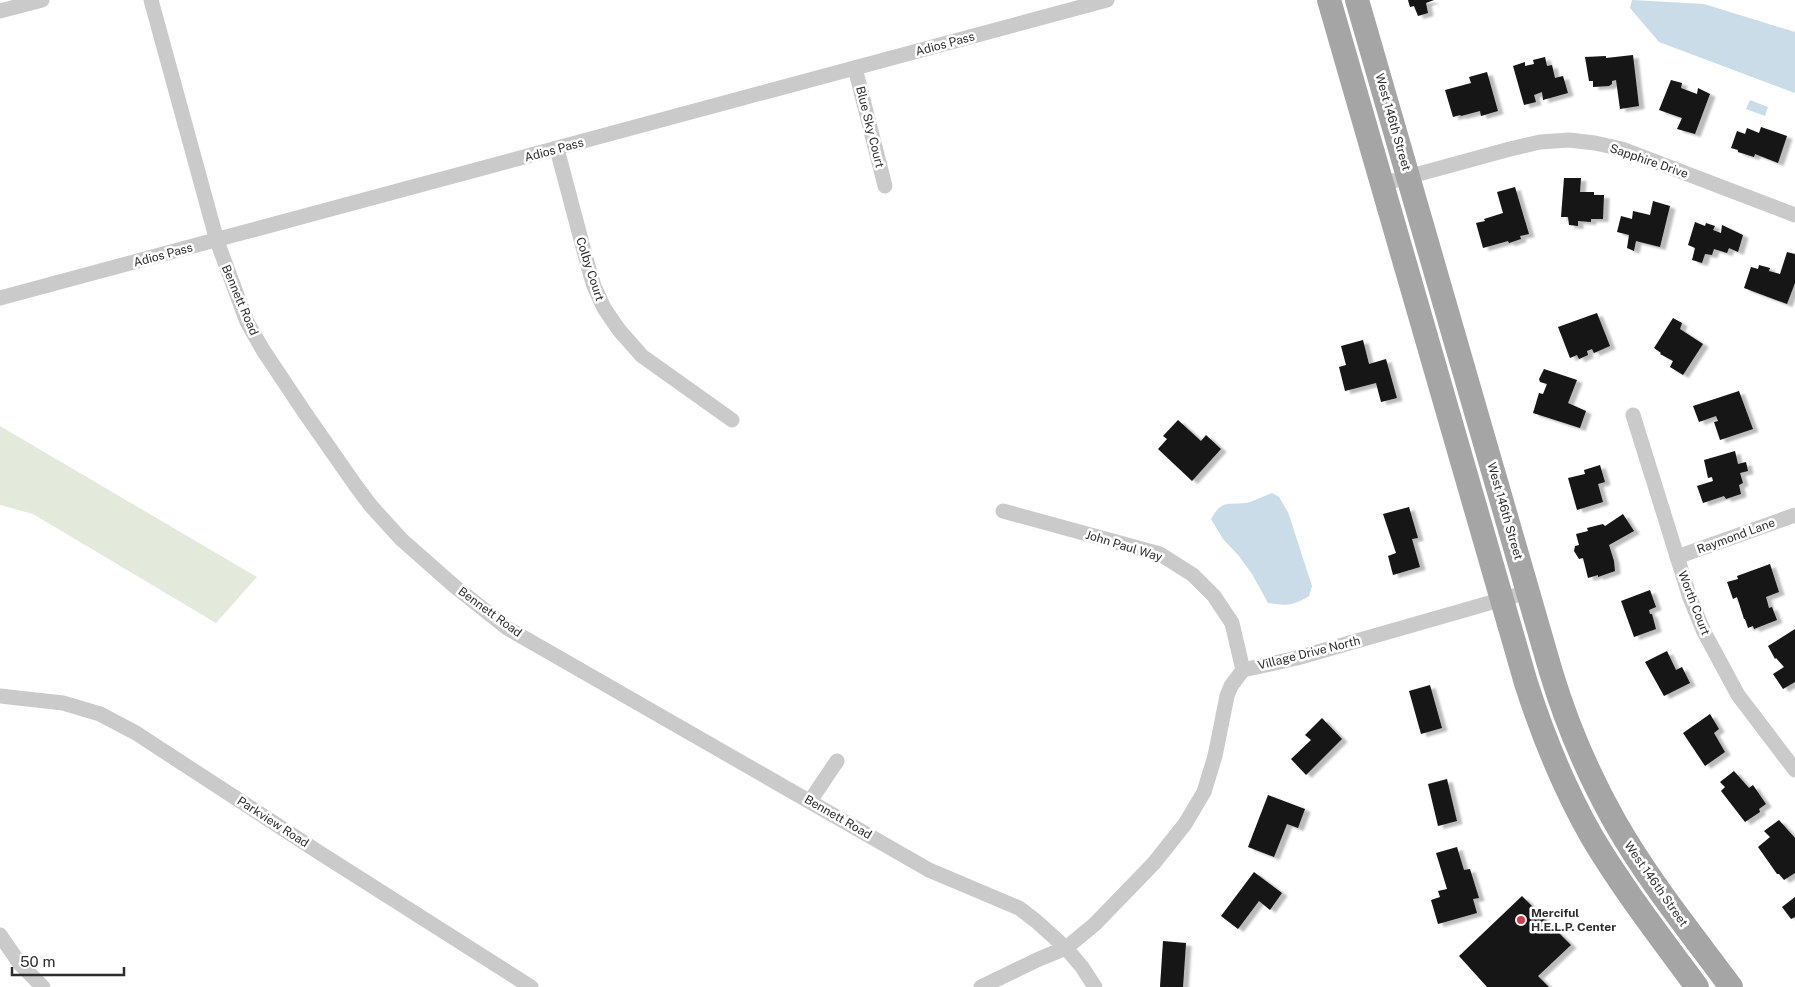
<svg xmlns="http://www.w3.org/2000/svg" width="1795" height="987" font-family="'Public Sans',sans-serif">
  <defs>
    <filter id="shadow"><feDropShadow dx="5.5" dy="3" stdDeviation="1" flood-color="#0004"/></filter>
  </defs>
  <rect width="100%" height="100%" fill="#fff"/>
  <polygon fill="#e3e9db" points="0,426 5,429 257,577 216,623 33,514 0,505"/>
  <g fill="#c9dce8">
    <polygon points="1632,0 1704,4 1795,32 1795,93 1659,42 1630,8"/>
    <polygon points="1750,100 1768,107 1765,116 1746,109"/>
    <path d="M1272 493 1279 497 1288 512 1312 586 1309 596C1293 606 1286 606 1268 603L1252 574 1239 556 1223 539 1211 519C1222 500 1226 505 1245 503 1253 502 1263 496 1272 493Z"/>
  </g>
  <g fill="#141414" filter="url(#shadow)">
    <polygon points="1408,0 1434,0 1426,3 1428,13 1418,16 1414,6 1410,7"/>
    <polygon points="1633,55 1639,106 1620,109 1616,80 1612,81 1612,84 1609,86 1593,87 1593,81 1589,81 1585,57 1606,56 1606,58"/>
    <polygon points="1545,57 1547,66 1552,65 1555,78 1563,76 1568,93 1543,100 1542,92 1534,95 1536,102 1524,105 1513,66 1525,62 1525,66 1534,64 1533,60"/>
    <polygon points="1487,72 1498,111 1481,116 1480,111 1461,116 1460,115 1453,117 1445,90 1471,83 1469,77"/>
    <polygon points="1671,80 1682,83 1681,88 1697,94 1698,88 1710,94 1695,134 1677,129 1682,118 1659,110"/>
    <polygon points="1761,127 1787,136 1778,163 1755,154 1754,157 1738,152 1738,150 1731,148 1737,131 1745,134 1747,128 1759,133"/>
    <polygon points="1564,178 1581,178 1580,192 1594,192 1594,195 1604,195 1603,219 1591,219 1591,222 1578,221 1578,226 1569,225 1568,217 1561,217"/>
    <polygon points="1515,187 1529,234 1520,236 1521,239 1509,243 1508,241 1483,248 1476,223 1485,221 1484,219 1503,213 1497,192"/>
    <polygon points="1653,201 1670,206 1660,247 1636,241 1634,251 1627,248 1629,235 1617,232 1621,216 1632,219 1633,211 1650,215"/>
    <polygon points="1695,222 1705,226 1706,223 1715,226 1713,230 1721,233 1722,225 1743,235 1738,252 1729,248 1727,253 1714,249 1712,255 1705,254 1702,263 1692,260 1695,248 1688,245"/>
    <polygon points="1787,252 1795,254 1795,283 1787,304 1744,288 1751,267 1758,269 1759,265 1770,268 1769,271 1780,274"/>
    <polygon points="1597,313 1610,346 1594,353 1592,349 1587,351 1588,355 1579,359 1577,355 1570,358 1558,327"/>
    <polygon points="1673,318 1682,323 1680,329 1703,344 1683,375 1670,367 1673,361 1660,354 1661,353 1654,348"/>
    <polygon points="1363,340 1369,364 1386,359 1397,398 1381,402 1376,383 1345,391 1339,367 1346,365 1341,346"/>
    <polygon points="1544,369 1577,380 1568,403 1586,411 1580,428 1533,413 1539,393 1543,394 1547,384 1540,382 1539,379"/>
    <polygon points="1739,391 1753,429 1720,440 1714,422 1718,421 1716,416 1699,422 1693,406"/>
    <polygon points="1178,420 1201,441 1206,435 1221,449 1192,481 1158,449 1167,439 1163,436"/>
    <polygon points="1735,451 1738,464 1746,462 1748,471 1740,473 1743,483 1739,485 1741,494 1726,499 1724,496 1703,503 1697,486 1713,481 1712,477 1708,478 1704,460"/>
    <polygon points="1600,465 1605,482 1598,484 1603,502 1577,510 1568,478 1585,474 1584,470"/>
    <polygon points="1409,507 1418,538 1412,539 1420,567 1393,575 1388,556 1396,553 1383,514"/>
    <polygon points="1623,514 1634,531 1609,545 1614,561 1615,571 1598,577 1598,575 1588,578 1583,558 1579,559 1574,551 1575,546 1579,545 1576,534 1588,531 1587,528 1603,524 1605,526"/>
    <polygon points="1770,564 1779,592 1766,597 1769,608 1772,607 1777,620 1754,629 1753,626 1748,628 1745,619 1744,619 1737,597 1733,599 1727,582 1738,579 1737,576"/>
    <polygon points="1650,590 1656,607 1649,610 1650,614 1652,614 1656,629 1634,637 1621,601"/>
    <polygon points="1795,629 1795,682 1783,689 1773,674 1784,667 1776,658 1775,659 1768,646"/>
    <polygon points="1667,651 1676,670 1682,667 1690,683 1664,696 1645,662"/>
    <polygon points="1430,685 1442,728 1421,734 1409,691"/>
    <polygon points="1710,714 1719,729 1714,733 1725,752 1705,766 1683,733"/>
    <polygon points="1322,718 1342,739 1306,775 1291,759 1311,740 1305,735"/>
    <polygon points="1734,771 1749,788 1753,785 1766,804 1759,809 1760,812 1745,822 1721,791 1725,787 1720,782"/>
    <polygon points="1447,779 1457,821 1438,826 1428,784"/>
    <polygon points="1268,795 1305,809 1298,828 1287,824 1274,857 1248,847"/>
    <polygon points="1779,820 1795,838 1795,873 1784,880 1779,874 1777,874 1758,847 1770,837 1764,831"/>
    <polygon points="1457,847 1464,870 1470,869 1479,898 1473,899 1477,913 1438,924 1431,900 1440,897 1438,891 1447,889 1436,853"/>
    <polygon points="1254,872 1282,893 1270,910 1259,901 1238,929 1221,916"/>
    <polygon points="1522,896 1571,945 1538,976 1549,987 1487,987 1459,956"/>
    <polygon points="1795,897 1795,917 1791,919 1782,907"/>
    <polygon points="1163,941 1186,943 1183,987 1160,987"/>
  </g>
  <g fill="none" stroke-linecap="round" stroke-linejoin="round">
    <g stroke="#cacaca" stroke-width="15">
      <polyline points="151,0 217,241 247,322 263,350 305,413 356,486 371,506 401,539 453,585 507,628 929,870 1019,908 1036,921 1066,948 1082,967 1095,987"/>
      <polyline points="0,11 42,0"/>
      <polyline points="855,68 885,186"/>
      <polyline points="557,149 588,266 594,286 604,308 619,330 642,356 732,420"/>
      <polyline points="1382,184 1510,149 1540,142 1569,140 1595,143 1622,149 1795,215"/>
      <polyline points="0,298 1107,0"/>
      <polyline points="1633,415 1690,598 1704,632 1738,695 1795,770"/>
      <polyline points="1003,511 1160,554 1193,575 1214,596 1232,623 1243,670"/>
      <polyline points="1677,557 1795,515"/>
      <polyline points="0,696 63,703 100,714 136,733 320,853 531,987"/>
      <polyline points="810,801 837,761"/>
      <polyline points="0,935 20,964 43,987"/>
      <polyline points="981,987 1039,959 1066,948 1095,924 1154,863 1185,824 1204,792 1215,756 1227,696 1231,686 1243,670 1297,658 1528,592"/>
    </g>
    <g stroke="#a5a5a5" stroke-width="24">
      <path d="M1329 0 1526 683C1543 736 1564 788 1592 837 1623 889 1661 938 1697 987"/>
      <path d="M1357 0 1551 672C1567 725 1588 774 1615 822 1648 880 1691 933 1731 987"/>
    </g>
  </g>
  <circle fill="#d63c4c" stroke="#fff" stroke-width="2" cx="1521" cy="920" r="5"/>
  <g text-anchor="middle" stroke-width="5" stroke-linejoin="round" paint-order="stroke">
    <g font-size="12" fill="#2d2d2d" stroke="#fff">
      <text transform="translate(945 44) rotate(-15)" y="4">Adios Pass</text>
      <text transform="translate(1393 122) rotate(74)" y="4">West 146th Street</text>
      <text transform="translate(870 127) rotate(76)" y="4">Blue Sky Court</text>
      <text transform="translate(554 150) rotate(-15)" y="4">Adios Pass</text>
      <text transform="translate(1649 161) rotate(19)" y="4">Sapphire Drive</text>
      <text transform="translate(163 255) rotate(-15)" y="4">Adios Pass</text>
      <text transform="translate(590 269) rotate(72)" y="4">Colby Court</text>
      <text transform="translate(240 300) rotate(67)" y="4">Bennett Road</text>
      <text transform="translate(1505 511) rotate(74)" y="4">West 146th Street</text>
      <text transform="translate(1736 536) rotate(-20)" y="4">Raymond Lane</text>
      <text transform="translate(1124 546) rotate(17)" y="4">John Paul Way</text>
      <text transform="translate(1694 603) rotate(69)" y="4">Worth Court</text>
      <text transform="translate(490 612) rotate(36)" y="4">Bennett Road</text>
      <text transform="translate(1309 653) rotate(-14)" y="4">Village Drive North</text>
      <text transform="translate(838 817) rotate(30)" y="4">Bennett Road</text>
      <text transform="translate(273 822) rotate(33)" y="4">Parkview Road</text>
      <text transform="translate(1656 884) rotate(55)" y="4">West 146th Street</text>
    </g>
    <g font-size="12" font-weight="bold" fill="#2d2d2d" stroke="#fff" text-anchor="start">
      <text x="1531" y="917">Merciful<tspan x="1531" dy="14">H.E.L.P. Center</tspan></text>
    </g>
  </g>
  <path d="M12 967v8h112v-8" fill="none" stroke="#2d2d2d" stroke-width="2.5"/>
  <text x="20" y="967" font-size="15" fill="#2d2d2d" stroke="#ffffff" stroke-width="4" paint-order="stroke">50 m</text>
</svg>
